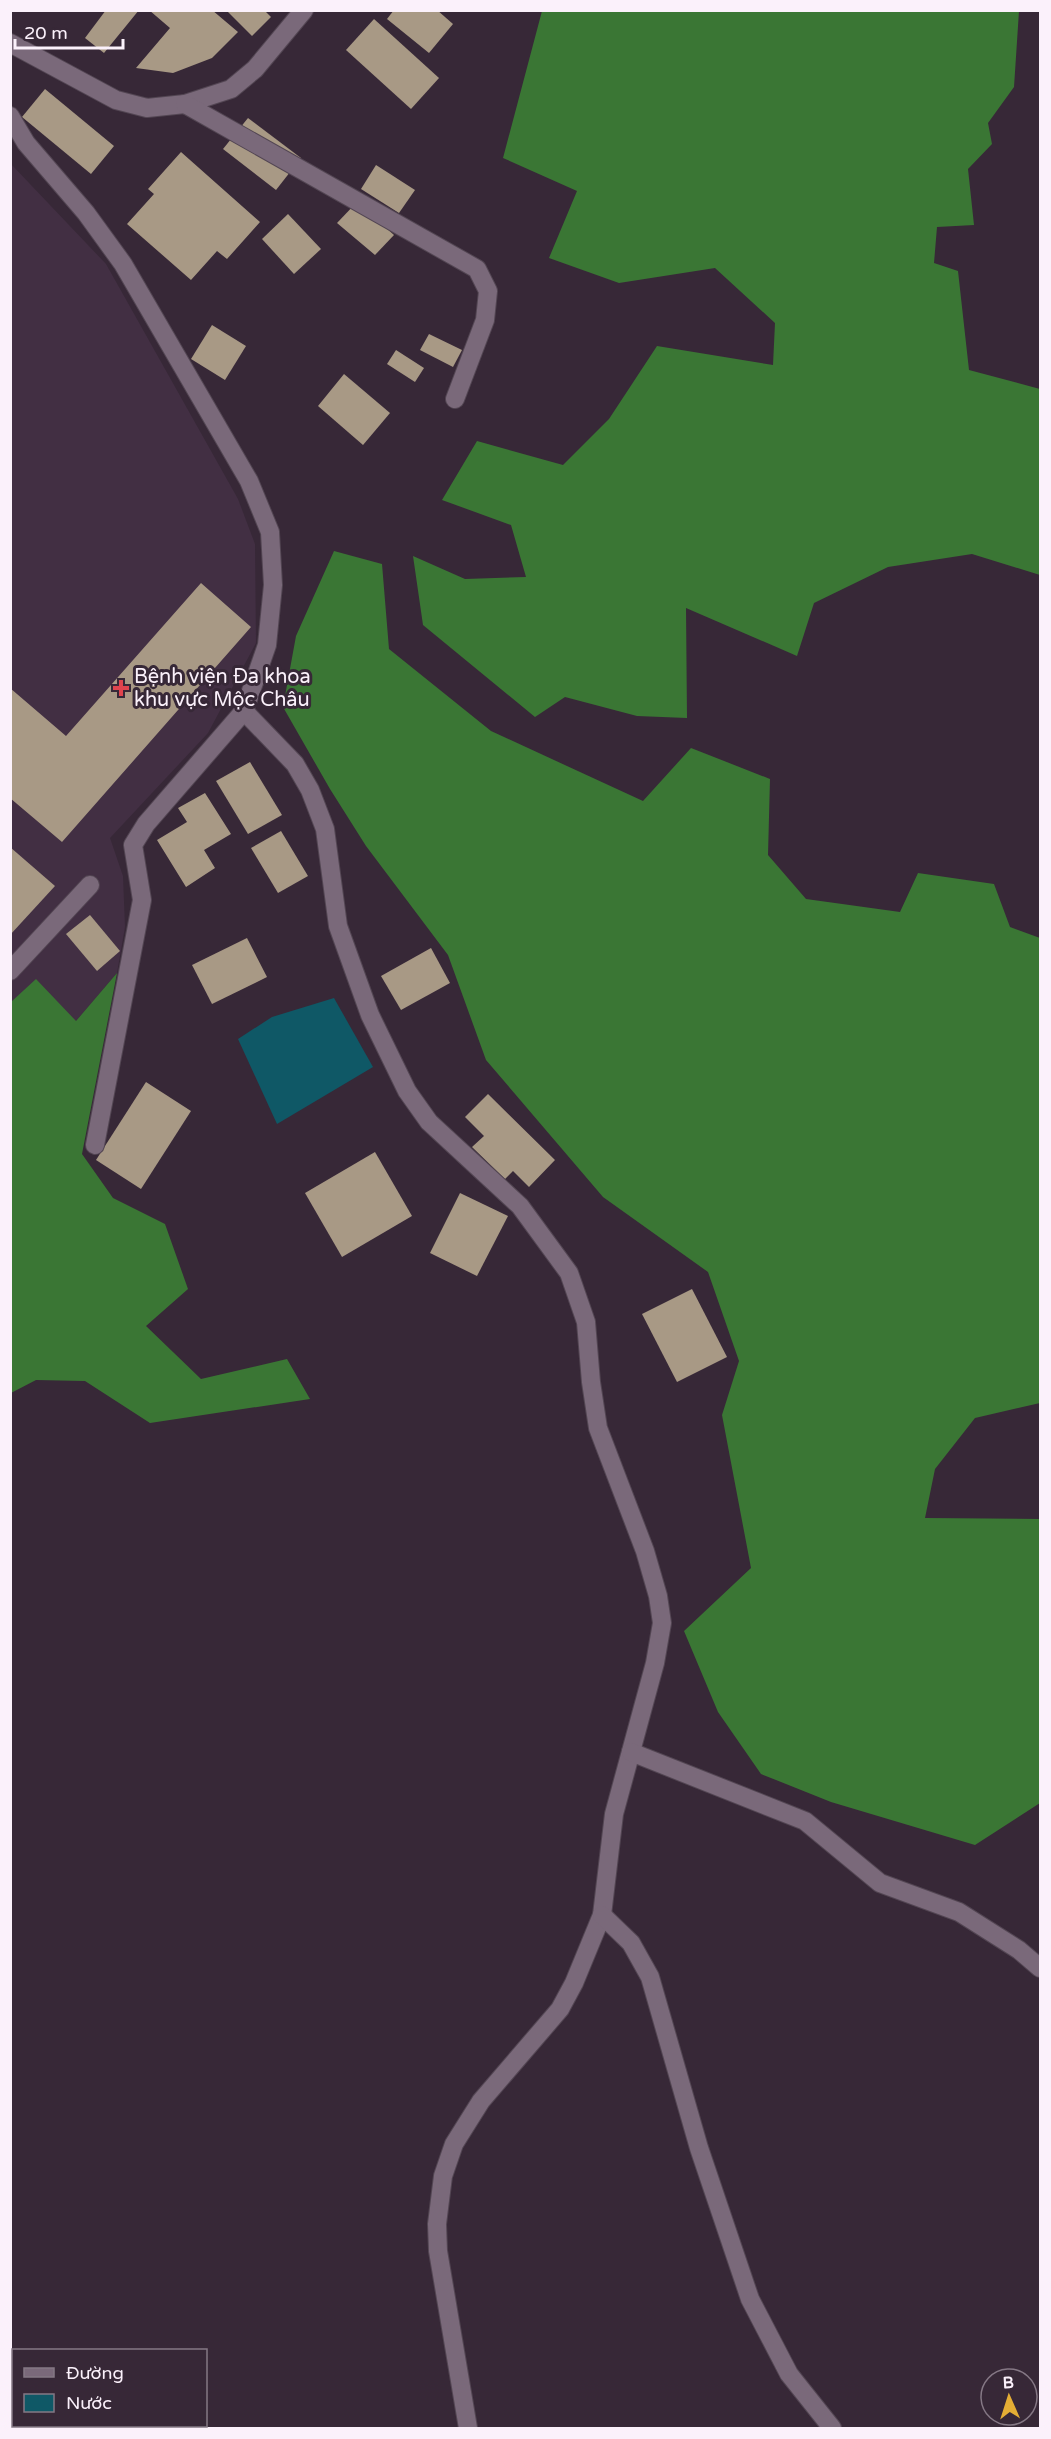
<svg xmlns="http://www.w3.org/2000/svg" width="1051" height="2439" font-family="'Varela Round',sans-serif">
  <rect width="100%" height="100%" fill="#372837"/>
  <polygon fill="#422f43" points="11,164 106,264 238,499 255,544 256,643 208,733 110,838 123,876 125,927 117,973 75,1022 11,1140"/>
  <g fill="#3a7634">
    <polygon points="542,11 1019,11 1014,87 988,123 992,144 968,169 974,225 937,227 934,263 958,271 969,370 1040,389 1040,575 972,554 888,567 814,603 797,656 686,608 687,718 637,716 565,697 535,717 423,625 413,556 465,579 526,577 511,525 442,500 477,441 563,465 609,419 657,346 773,365 775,323 715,268 619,283 549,258 577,191 503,158"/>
    <polygon points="334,551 382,564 389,649 491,731 643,801 691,748 770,779 768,855 806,899 900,912 918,873 994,884 1010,927 1040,938 1040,1403 975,1418 935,1469 925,1518 1040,1519 1040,1803 975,1845 831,1802 761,1774 718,1712 684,1631 751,1568 722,1415 739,1361 708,1272 603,1197 486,1060 448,955 366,846 330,789 283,707 296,636"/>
    <polygon points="117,973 82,1154 113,1198 165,1224 188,1289 146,1326 201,1379 287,1359 310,1399 150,1423 85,1381 36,1380 11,1393 11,1002 36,979 76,1021"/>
  </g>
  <polygon fill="#0f5866" points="334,998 373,1067 277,1124 238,1039 272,1017"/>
  <g fill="#a89985">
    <polygon points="106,10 139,10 104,53 85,38"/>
    <polygon points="149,10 212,10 238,32 212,58 173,73 136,68 170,28"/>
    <polygon points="226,10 264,10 271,17 252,36"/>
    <polygon points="394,10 437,10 453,24 429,53 387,19"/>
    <polygon points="374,19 439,78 411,109 346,50"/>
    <polygon points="45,89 114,146 91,174 22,117"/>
    <polygon points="248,118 301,158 276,190 223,149"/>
    <polygon points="181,152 260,222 227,259 217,251 191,280 127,224 154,194 148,189"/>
    <polygon points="376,165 415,190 399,213 361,189"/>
    <polygon points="357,202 394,235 375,255 337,223"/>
    <polygon points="288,214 321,249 294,274 262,239"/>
    <polygon points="212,325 246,346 225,380 191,359"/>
    <polygon points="429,334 462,350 453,367 420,350"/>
    <polygon points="396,350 424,368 415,382 387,364"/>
    <polygon points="344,374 390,413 363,445 318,406"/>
    <polygon points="201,583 251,627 62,842 10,798 10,688 66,736"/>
    <polygon points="250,762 282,815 248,834 216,781"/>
    <polygon points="205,793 231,834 204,850 215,868 186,887 157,840 187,822 178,808"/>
    <polygon points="281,831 308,876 278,893 251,848"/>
    <polygon points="10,847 55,886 10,935"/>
    <polygon points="90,915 120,951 97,971 66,934"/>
    <polygon points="247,938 267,977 212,1004 192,965"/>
    <polygon points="431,948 450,983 401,1010 381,976"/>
    <polygon points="146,1082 191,1111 141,1189 96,1160"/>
    <polygon points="488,1094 555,1160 529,1187 513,1171 505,1179 472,1147 484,1136 465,1117"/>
    <polygon points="375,1152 412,1216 342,1257 305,1193"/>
    <polygon points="460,1193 508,1216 477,1276 430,1253"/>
    <polygon points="692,1289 727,1357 677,1382 642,1314"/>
  </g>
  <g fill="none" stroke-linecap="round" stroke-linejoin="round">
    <defs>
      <g id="minor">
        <polyline points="10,43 116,100 147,108 185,104 231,89 255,69 304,10"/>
        <polyline points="185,104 477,269 488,291 485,320 455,399"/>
        <polyline points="10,116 26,143 86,213 123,264 249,481 270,532 273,585 267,645 244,711 295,764 310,790 325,829 338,926 370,1015 407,1091 429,1122 520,1206 569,1273 586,1322 591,1382 598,1428 645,1551 658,1596 662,1623 655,1663 614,1814 602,1915 574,1983 560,2009 481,2101 454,2144 443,2176 437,2224 438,2251 468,2428"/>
        <polyline points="10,971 90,885"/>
        <polyline points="95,1145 142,900 133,845 146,824 244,711"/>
        <polyline points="631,1752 805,1821 880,1883 959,1912 1019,1950 1040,1968"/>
        <polyline points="602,1915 631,1943 650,1977 699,2148 750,2299 789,2374 832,2428"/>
      </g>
    </defs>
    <use href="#minor" stroke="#534653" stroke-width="20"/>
    <use href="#minor" stroke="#7a697a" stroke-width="18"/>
  </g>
  <path fill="#e0444e" stroke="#372837" stroke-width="2" d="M118 679h6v6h6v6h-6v6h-6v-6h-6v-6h6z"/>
  <g text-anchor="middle" stroke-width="6" stroke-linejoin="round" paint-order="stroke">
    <g font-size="20" fill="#fbf1fb" stroke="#372837" text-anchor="start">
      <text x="134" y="683">Bệnh viện Đa khoa<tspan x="134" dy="23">khu vực Mộc Châu</tspan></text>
    </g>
  </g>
  <rect width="1051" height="2439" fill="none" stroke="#fbf1fb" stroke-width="24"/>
  <rect x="12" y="2349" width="195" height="78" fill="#372837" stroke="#857885" stroke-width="1.5"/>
  <rect x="24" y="2368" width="30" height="9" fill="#7a697a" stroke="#857885" stroke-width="1.5"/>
  <text x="66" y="2379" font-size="18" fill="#fbf1fb">Đường</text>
  <rect x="24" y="2394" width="30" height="18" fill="#0f5866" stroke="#857885" stroke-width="1.5"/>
  <text x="66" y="2409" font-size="18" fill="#fbf1fb">Nước</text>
  <g transform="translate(1009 2397) rotate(357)"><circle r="28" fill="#372837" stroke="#857885" stroke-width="1.5"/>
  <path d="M0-4.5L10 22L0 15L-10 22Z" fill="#e4ae35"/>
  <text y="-9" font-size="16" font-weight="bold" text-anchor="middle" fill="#fbf1fb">B</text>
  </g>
  <path d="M15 39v9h108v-9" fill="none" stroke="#fbf1fb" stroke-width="3"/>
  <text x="24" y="39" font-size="18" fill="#fbf1fb" stroke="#372837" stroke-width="4.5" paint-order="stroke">20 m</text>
</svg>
